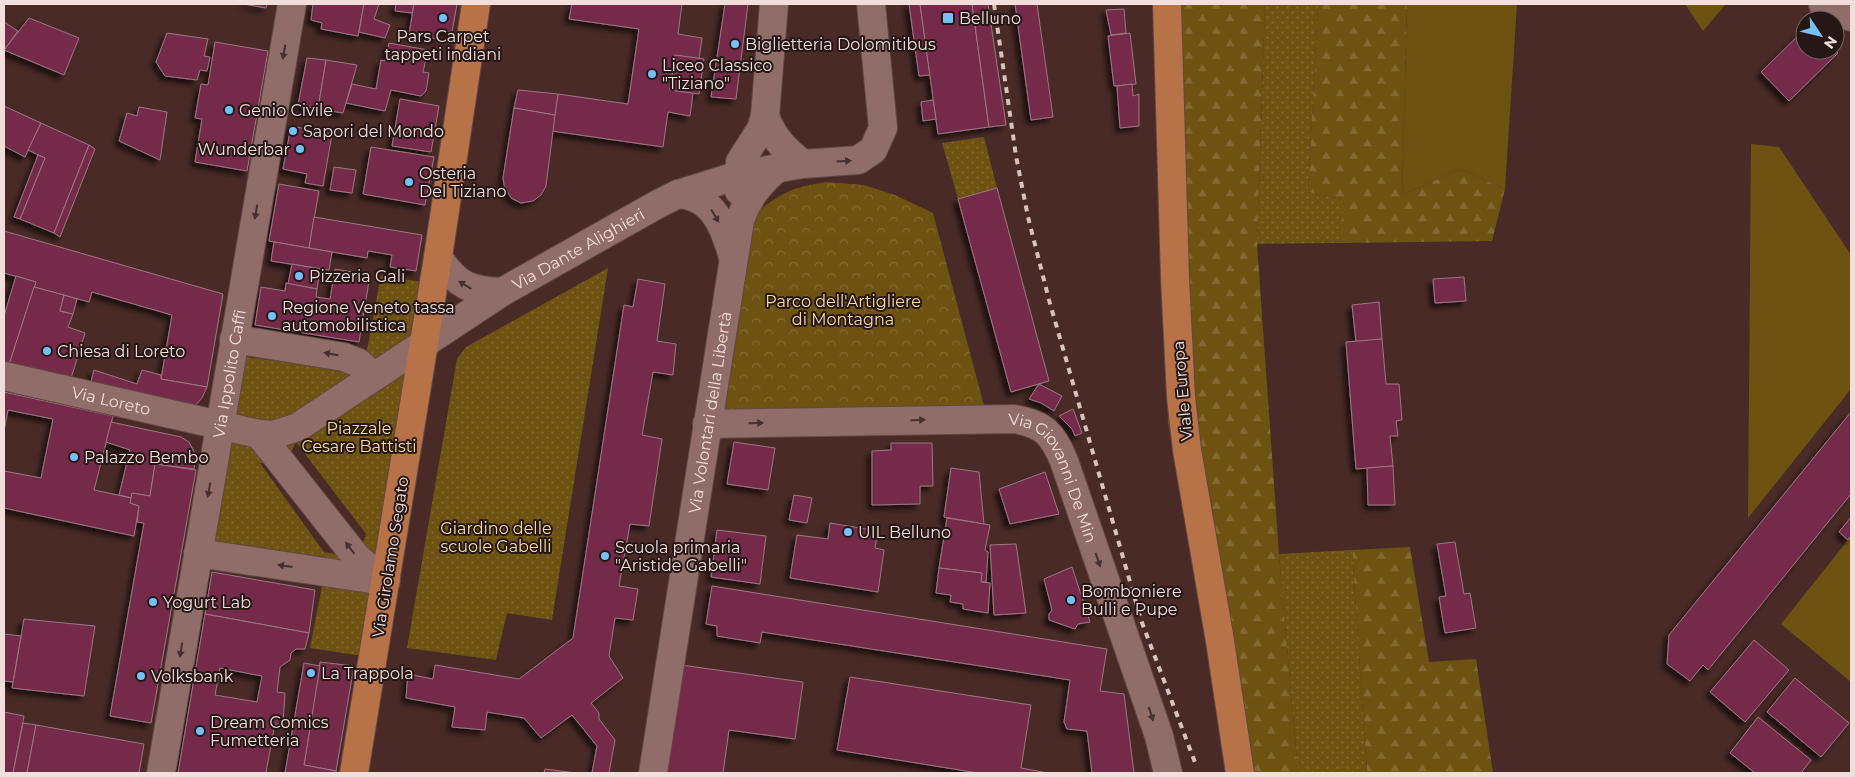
<svg xmlns="http://www.w3.org/2000/svg" width="1855" height="777" font-family="Montserrat,sans-serif">
  <defs>
    <pattern id="forest-firs" width="22" height="20" patternUnits="userSpaceOnUse" patternTransform="scale(1.25)"><rect width="22" height="20" fill="#6e5211"/><path d="M5 1l3.5 6h-7zM16 11l3.5 6h-7z" fill="#836a33"/></pattern>
    <pattern id="park-crowns" width="20" height="18" patternUnits="userSpaceOnUse" patternTransform="scale(1.25)"><rect width="20" height="18" fill="#6e5211"/><path d="M2 6a3 3 0 1 1 6 0M12 15a3 3 0 1 1 6 0" fill="none" stroke="#836a33"/></pattern>
    <pattern id="garden-dots" width="8" height="8" patternUnits="userSpaceOnUse" patternTransform="scale(1.25)"><rect width="8" height="8" fill="#6e5211"/><path d="M2 2h.1M6 6h.1" fill="none" stroke="#836a33" stroke-width="1.8" stroke-linecap="round"/></pattern>
    <filter id="shadow"><feDropShadow dx="-4.5" dy="4.5" stdDeviation="2.5" flood-color="#0009"/></filter>
  </defs>
  <rect width="100%" height="100%" fill="#492a27"/>
  <g fill="#6e5211">
    <polygon points="1407,4 1517,4 1505,189 1460,169 1402,195"/>
    <polygon points="1685,4 1726,4 1703,31"/>
    <polygon points="1751,144 1779,147 1851,255 1851,389 1748,518"/>
    <polygon points="1851,517 1851,682 1781,624 1848,540 1839,532"/>
  </g>
  <g fill="url(#forest-firs)">
    <polygon points="1158,4 1265,4 1257,244 1279,554 1298,773 1232,773 1199,577 1168,423"/>
    <polygon points="1318,4 1407,4 1402,195 1460,169 1505,189 1492,241 1342,243 1342,199 1308,192"/>
    <polygon points="1410,547 1429,662 1476,659 1493,773 1367,773 1352,550"/>
  </g>
  <path fill="url(#park-crowns)" d="M826 182 864 185 895 195 933 213 987 417 711 427 748 220C778 195 787 188 826 182Z"/>
  <g fill="url(#garden-dots)" fill-rule="evenodd">
    <polygon points="1265,4 1318,4 1308,192 1342,199 1342,243 1257,244"/>
    <polygon points="984,137 997,188 958,199 942,143"/>
    <polygon points="608,268 552,620 507,613 496,660 407,648 457,359 466,347"/>
    <path d="M381 275 439 285 376 658 310 648 324 576 202 557 246 357 330 368 366 356ZM296 442 366 534 357 558 324 552 260 463 285 464Z"/>
    <polygon points="1352,550 1367,773 1298,773 1279,554"/>
  </g>
  <g fill="#742b4a" stroke="#9b7883" fill-rule="evenodd" filter="url(#shadow)">
    <polygon points="244,4 267,4 266,8"/>
    <polygon points="313,4 364,4 358,36 321,29 322,23 311,20"/>
    <polygon points="364,4 379,4 374,19 390,25 385,38 359,32"/>
    <polygon points="396,4 414,4 412,13 395,11"/>
    <polygon points="414,4 457,4 452,32 439,30 437,39 409,34"/>
    <polygon points="572,4 682,4 678,34 702,38 699,59 675,55 670,90 693,93 690,116 668,112 663,147 552,131 558,94 628,104 639,29 569,19"/>
    <polygon points="725,4 748,4 736,99 711,97"/>
    <polygon points="909,4 920,4 930,75 919,76"/>
    <polygon points="920,4 972,4 989,127 938,134"/>
    <polygon points="972,4 988,4 1006,125 989,127"/>
    <polygon points="1015,4 1037,4 1053,117 1031,120"/>
    <polygon points="1124,9 1126,33 1111,35 1106,10"/>
    <polygon points="29,18 79,38 64,75 4,50"/>
    <polygon points="4,22 18,31 4,50"/>
    <polygon points="1805,29 1805,50 1835,50 1838,53 1789,101 1761,72"/>
    <polygon points="167,33 208,39 204,56 210,57 207,71 200,70 197,80 165,76 156,62"/>
    <polygon points="1130,33 1136,84 1114,86 1108,36"/>
    <polygon points="215,42 268,51 247,171 195,162 202,119 195,118 201,84 208,85"/>
    <polygon points="389,43 428,50 423,72 429,73 426,91 421,96 391,90 385,111 346,103 352,84 376,89 381,60 385,61"/>
    <polygon points="675,55 704,59 699,94 670,90"/>
    <polygon points="307,58 326,60 318,109 298,105"/>
    <polygon points="326,60 357,65 343,113 318,109"/>
    <polygon points="1132,84 1133,96 1139,94 1139,126 1120,128 1117,86"/>
    <polygon points="518,90 558,94 555,115 514,108"/>
    <polygon points="400,99 439,106 431,152 392,146"/>
    <polygon points="933,100 936,119 923,121 921,102"/>
    <polygon points="4,106 41,123 25,157 4,146"/>
    <polygon points="139,107 167,112 160,160 119,141 127,113 137,116"/>
    <polygon points="514,108 555,115 546,186 541,195 533,201 521,203 511,198 504,185 503,178"/>
    <polygon points="41,123 89,145 54,233 20,219 45,158 28,150"/>
    <polygon points="291,126 332,134 323,186 305,183 307,174 283,169"/>
    <polygon points="89,145 95,149 60,237 54,233"/>
    <polygon points="371,147 434,157 425,205 363,194"/>
    <polygon points="38,155 45,158 20,219 14,217"/>
    <polygon points="334,167 356,170 352,193 330,190"/>
    <polygon points="279,184 319,191 309,248 269,241"/>
    <polygon points="997,188 1049,381 1011,392 958,199"/>
    <polygon points="314,217 422,235 416,271 390,267 392,255 368,251 367,258 309,248"/>
    <polygon points="4,231 223,294 207,387 161,379 172,315 92,292 89,302 34,287 36,282 4,273"/>
    <polygon points="274,242 332,252 329,270 271,261"/>
    <polygon points="292,264 320,269 317,289 288,284"/>
    <polygon points="335,269 370,275 359,342 255,325 261,287 285,291 286,283 317,289 316,297 330,299"/>
    <polygon points="16,276 36,282 8,368 4,367 4,316"/>
    <polygon points="1464,277 1466,301 1435,303 1433,279"/>
    <polygon points="638,279 665,284 657,341 676,344 673,375 653,372 642,435 662,439 649,526 630,524 619,586 638,589 633,620 615,618 609,656 623,678 591,703 599,713 599,719 615,740 609,773 592,773 597,746 572,715 541,738 524,718 487,712 485,730 452,727 455,707 406,698 408,674 433,679 435,665 519,679 573,638 624,305 633,307"/>
    <polygon points="34,287 64,295 60,311 73,314 68,327 85,333 69,385 8,368"/>
    <polygon points="64,295 77,299 73,314 60,311"/>
    <polygon points="1379,302 1382,339 1356,342 1352,305"/>
    <polygon points="1382,339 1386,384 1399,384 1402,420 1396,421 1398,436 1390,436 1393,466 1356,469 1346,342"/>
    <polygon points="94,370 137,384 142,370 161,375 161,379 207,387 202,398 194,407 89,389"/>
    <polygon points="1039,384 1062,396 1054,411 1041,403 1029,399"/>
    <polygon points="4,392 113,416 94,490 132,498 130,503 139,506 134,536 4,508 4,471 41,478 53,419 8,410 4,431"/>
    <polygon points="1073,409 1082,433 1075,436 1072,429 1059,416"/>
    <polygon points="1851,412 1851,494 1708,670 1703,665 1690,681 1667,664 1669,635"/>
    <polygon points="111,422 181,437 189,442 196,455 194,469 155,464 150,496 132,493 132,498 119,495 130,450 106,442"/>
    <polygon points="734,442 775,448 768,490 727,484"/>
    <polygon points="891,443 932,443 933,486 920,486 920,504 872,505 872,451 891,450"/>
    <polygon points="155,464 196,470 151,723 110,716 144,523 137,522 139,506 130,503 132,493 150,496"/>
    <polygon points="1393,466 1395,505 1368,505 1367,468"/>
    <polygon points="951,468 979,472 984,524 944,517"/>
    <polygon points="1045,472 1059,514 1010,524 999,489"/>
    <polygon points="794,495 812,498 807,523 789,520"/>
    <polygon points="1851,517 1851,536 1848,540 1839,532"/>
    <polygon points="947,518 990,525 985,550 988,552 986,582 981,582 982,573 939,568"/>
    <polygon points="830,523 878,531 875,548 884,550 878,592 790,578 797,535 828,539"/>
    <polygon points="717,530 766,536 760,584 711,577"/>
    <polygon points="1455,542 1464,594 1470,593 1476,628 1445,633 1439,597 1446,596 1437,544"/>
    <polygon points="1016,544 1026,613 994,615 990,545"/>
    <polygon points="1072,567 1090,622 1078,624 1075,629 1049,620 1049,614 1052,610 1044,579"/>
    <polygon points="939,568 982,573 981,582 990,583 988,613 963,609 963,604 950,602 951,595 936,593"/>
    <polygon points="212,572 315,590 309,633 205,614"/>
    <polygon points="712,586 1107,649 1100,691 1124,694 1134,773 1092,773 1087,731 1067,729 1064,722 1070,680 762,632 760,643 717,636 717,626 706,624"/>
    <path d="M205 614 309 633 305 649H296L291 653 290 660 280 667 277 692 285 693 283 724H275L266 772 269 773H178ZM220 668 262 676 257 702 215 695Z"/>
    <polygon points="24,619 95,626 84,696 12,688"/>
    <polygon points="4,634 21,636 13,682 4,681"/>
    <polygon points="1754,640 1789,670 1745,722 1710,692"/>
    <polygon points="320,662 354,666 336,771 304,765"/>
    <polygon points="304,663 320,666 304,765 336,771 336,773 285,773"/>
    <polygon points="681,665 803,682 795,739 729,730 723,773 664,773"/>
    <polygon points="850,677 1031,705 1021,768 1048,773 978,773 837,750"/>
    <polygon points="1795,678 1849,723 1821,757 1767,712"/>
    <polygon points="4,712 24,716 13,773 4,773"/>
    <polygon points="1758,717 1811,760 1801,773 1755,773 1730,753"/>
    <polygon points="23,723 36,725 27,773 13,773"/>
    <polygon points="36,725 144,744 139,773 27,773"/>
    <polygon points="545,769 576,773 544,773"/>
  </g>
  <g fill="none" stroke-linecap="round" stroke-linejoin="round">
    <defs>
      <g id="minor">
        <polyline points="1823,4 1851,17"/>
        <path d="M765 116C773 138 785 150 803 164"/>
        <polyline points="739,191 740,162 761,129 765,116 774,4"/>
        <path d="M678 194C713 196 724 226 733 257"/>
        <path d="M438 257C456 285 470 291 502 292"/>
        <polyline points="234,339 344,357 359,363 373,376"/>
        <path id="s1" d="M4 376 259 434 273 435 298 427 502 292 658 204 678 194 739 175 803 164 858 160 873 150 883 128 871 4"/>
        <path id="s2" d="M707 424 1014 419C1044 424 1053 434 1064 461L1159 736 1168 773"/>
        <polyline points="259,434 357,558 386,581"/>
        <polyline points="198,553 384,581"/>
        <path id="s3" d="M161 773 292 4"/>
        <path id="s4" d="M653 773 740 220C748 197 760 183 778 167"/>
      </g>
      <g id="major">
        <polyline points="1167,4 1175,279 1181,397 1187,450 1220,641 1240,773"/>
        <polyline points="354,773 438,257 476,4"/>
      </g>
    </defs>
    <use href="#minor" stroke="#614745" stroke-width="30"/>
    <use href="#major" stroke="#614745" stroke-width="30"/>
    <use href="#minor" stroke="#916d69" stroke-width="28"/>
    <use href="#major" stroke="#b77248" stroke-width="28"/>
    <polyline stroke="#d8c2bf" stroke-width="4" stroke-dasharray="6 6" stroke-linecap="butt" points="994,4 1016,156 1028,217 1049,300 1141,620 1196,765"/>
  </g>
  <defs><path id="oneway-solid" d="M-6-.8H1V-3.2L6.5 0L1 3.2V.8H-6Z" transform="scale(1.25)"/></defs>
  <g fill="#45312f">
    <use href="#oneway-solid" transform="translate(284 52) rotate(100)"/>
    <use href="#oneway-solid" transform="translate(844 161) rotate(-4)"/>
    <use href="#oneway-solid" transform="translate(256 212) rotate(100)"/>
    <use href="#oneway-solid" transform="translate(715 216) rotate(59)"/>
    <use href="#oneway-solid" transform="translate(465 285) rotate(-149)"/>
    <use href="#oneway-solid" transform="translate(331 354) rotate(-170)"/>
    <use href="#oneway-solid" transform="translate(918 420) rotate(-1)"/>
    <use href="#oneway-solid" transform="translate(756 423) rotate(-1)"/>
    <use href="#oneway-solid" transform="translate(209 490) rotate(100)"/>
    <use href="#oneway-solid" transform="translate(350 548) rotate(-128)"/>
    <use href="#oneway-solid" transform="translate(1098 560) rotate(71)"/>
    <use href="#oneway-solid" transform="translate(285 566) rotate(-172)"/>
    <use href="#oneway-solid" transform="translate(181 650) rotate(100)"/>
    <use href="#oneway-solid" transform="translate(1151 714) rotate(71)"/>
  </g>
  <g fill="#75c0f6" stroke="#251716" stroke-width="2">
    <circle cx="443" cy="18" r="5"/>
    <rect x="942" y="12" width="12" height="12" rx="2.5"/>
    <circle cx="735" cy="44" r="5"/>
    <circle cx="652" cy="74" r="5"/>
    <circle cx="229" cy="110" r="5"/>
    <circle cx="293" cy="131" r="5"/>
    <circle cx="300" cy="149" r="5"/>
    <circle cx="409" cy="182" r="5"/>
    <circle cx="299" cy="276" r="5"/>
    <circle cx="272" cy="316" r="5"/>
    <circle cx="47" cy="351" r="5"/>
    <circle cx="74" cy="457" r="5"/>
    <circle cx="848" cy="532" r="5"/>
    <circle cx="605" cy="556" r="5"/>
    <circle cx="1071" cy="600" r="5"/>
    <circle cx="153" cy="602" r="5"/>
    <circle cx="311" cy="673" r="5"/>
    <circle cx="141" cy="676" r="5"/>
    <circle cx="200" cy="731" r="5"/>
  </g>
  <g text-anchor="middle" stroke-width="4" stroke-linejoin="round" paint-order="stroke">
    <g font-size="16" fill="#f2dedb" stroke="#251716" text-anchor="start">
      <text x="959" y="24">Belluno</text>
      <text x="443" y="42" text-anchor="middle">Pars Carpet<tspan x="443" dy="18">tappeti indiani</tspan></text>
      <text x="745" y="50">Biglietteria Dolomitibus</text>
      <text x="662" y="71">Liceo Classico<tspan x="662" dy="18">"Tiziano"</tspan></text>
      <text x="239" y="116">Genio Civile</text>
      <text x="303" y="137">Sapori del Mondo</text>
      <text x="290" y="155" text-anchor="end">Wunderbar</text>
      <text x="419" y="179">Osteria<tspan x="419" dy="18">Del Tiziano</tspan></text>
      <text x="309" y="282">Pizzeria Gali</text>
      <text x="282" y="313">Regione Veneto tassa<tspan x="282" dy="18">automobilistica</tspan></text>
      <text x="57" y="357">Chiesa di Loreto</text>
      <text x="84" y="463">Palazzo Bembo</text>
      <text x="858" y="538">UIL Belluno</text>
      <text x="615" y="553">Scuola primaria<tspan x="615" dy="18">"Aristide Gabelli"</tspan></text>
      <text x="1081" y="597">Bomboniere<tspan x="1081" dy="18">Bulli e Pupe</tspan></text>
      <text x="163" y="608">Yogurt Lab</text>
      <text x="321" y="679">La Trappola</text>
      <text x="151" y="682">Volksbank</text>
      <text x="210" y="728">Dream Comics<tspan x="210" dy="18">Fumetteria</tspan></text>
    </g>
    <g font-size="16" fill="#f2dedb" stroke="#251716">
      <text dy="6" stroke="none"><textPath href="#s1" startOffset="634">Via Dante Alighieri</textPath></text>
      <text dy="6" stroke="none"><textPath href="#s3" startOffset="405">Via Ippolito Caffi</textPath></text>
      <text transform="translate(1182 391) rotate(-95)" y="6">Viale Europa</text>
      <text dy="6" stroke="none"><textPath href="#s1" startOffset="110">Via Loreto</textPath></text>
      <text dy="6" stroke="none"><textPath href="#s4" startOffset="365">Via Volontari della Libertà</textPath></text>
      <text dy="6" stroke="none"><textPath href="#s2" startOffset="382">Via Giovanni De Min</textPath></text>
      <text transform="translate(390 557) rotate(-81)" y="6">Via Girolamo Segato</text>
    </g>
    <g font-size="16" fill="#fbdba1" stroke="#251716">
      <text x="843" y="307">Parco dell'Artigliere<tspan x="843" dy="18">di Montagna</tspan></text>
      <text x="359" y="434">Piazzale<tspan x="359" dy="18">Cesare Battisti</tspan></text>
      <text x="496" y="534">Giardino delle<tspan x="496" dy="18">scuole Gabelli</tspan></text>
    </g>
  </g>
  <rect width="1855" height="777" fill="none" stroke="#f2dedb" stroke-width="10"/>
  <g transform="translate(1820 35) rotate(125)"><circle r="24" fill="#251716" stroke="#776765"/>
  <path d="M0-4L9 19L0 12L-9 19Z" fill="#75c0f6"/>
  <text y="-8" font-size="14" font-weight="bold" text-anchor="middle" fill="#f2dedb">N</text>
  </g>
</svg>
